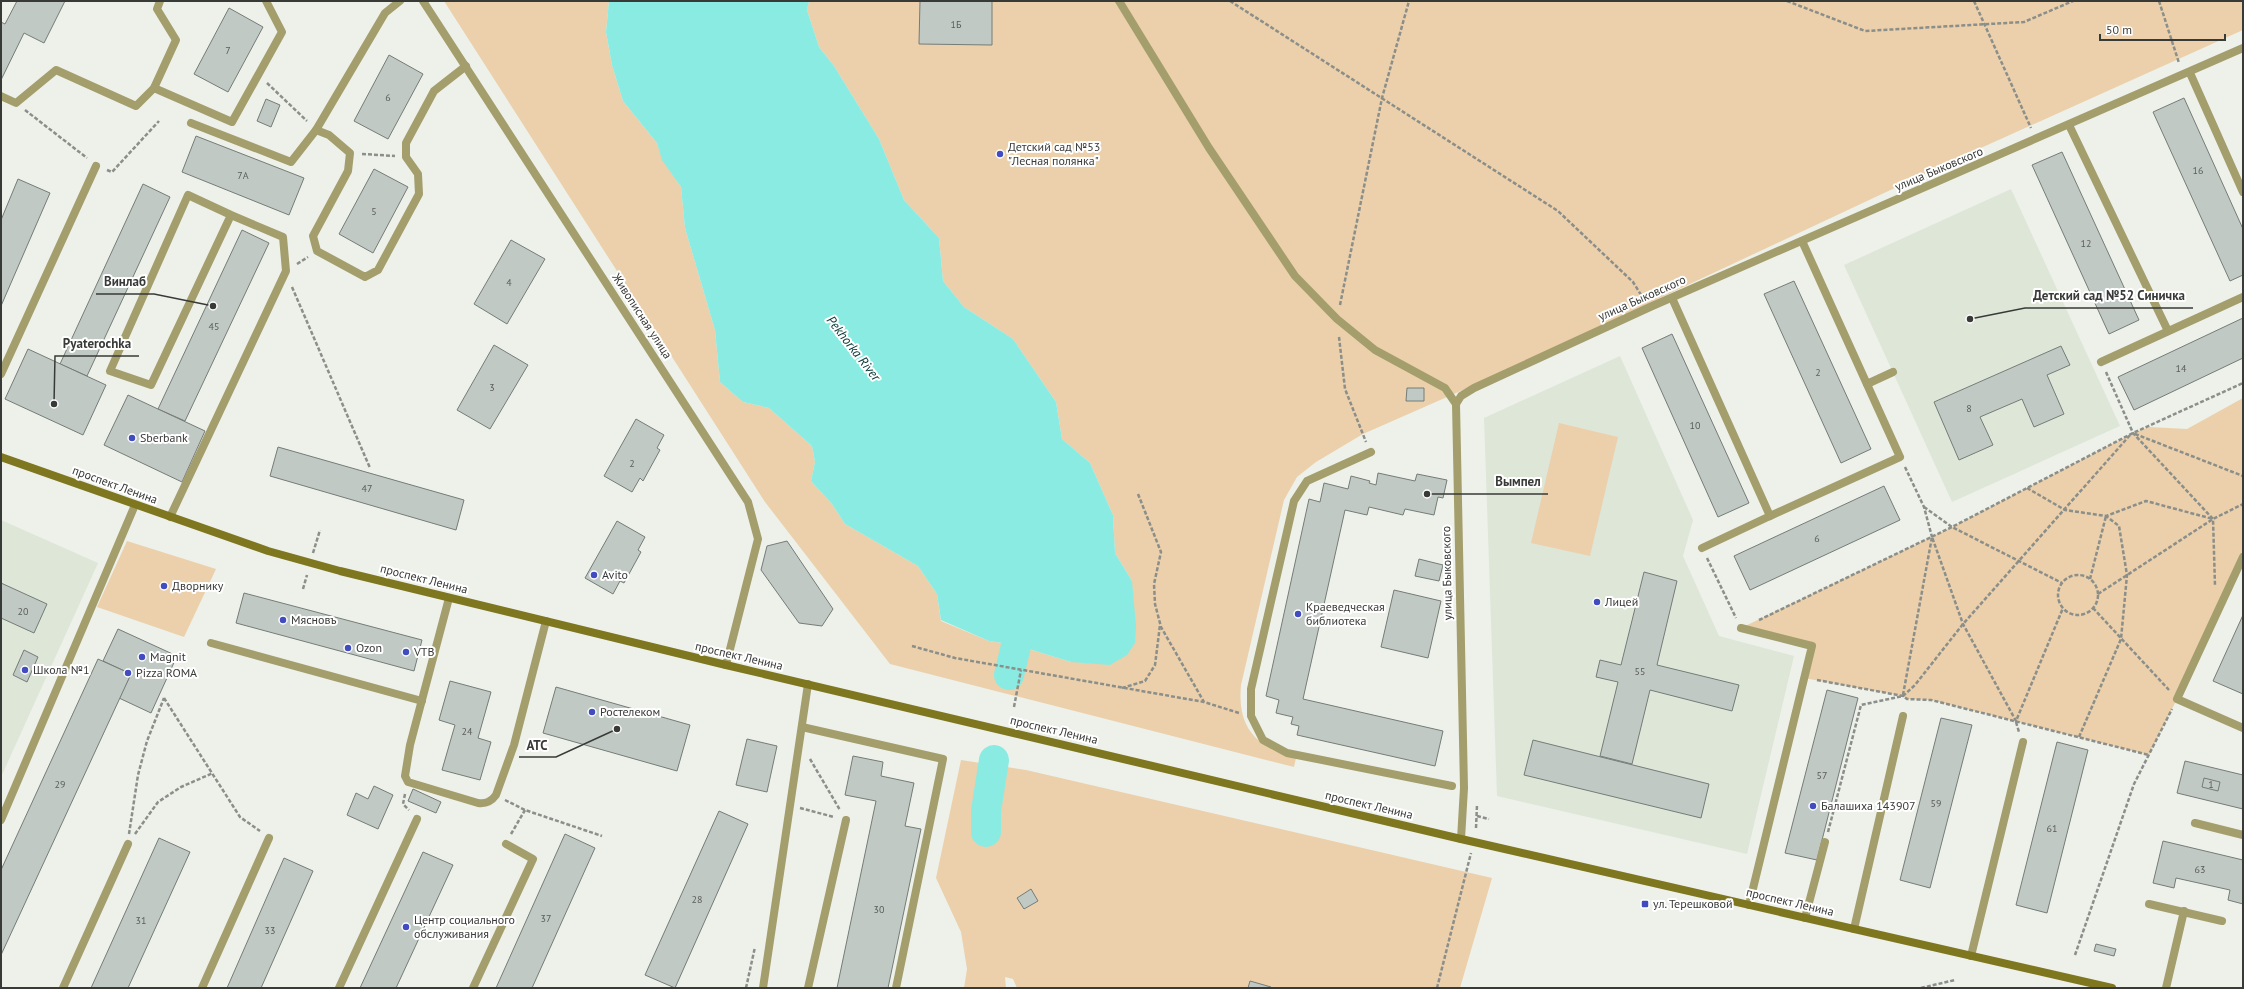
<svg xmlns="http://www.w3.org/2000/svg" width="2244" height="989" font-family="'PT Sans',sans-serif">
  <rect width="100%" height="100%" fill="#edf1ea"/>
  <g fill="#dee6d8">
    <polygon points="2011,189 2120,426 1952,502 1844,265"/>
    <polygon points="1620,356 1693,520 1683,556 1719,636 1794,656 1747,854 1497,796 1484,418"/>
    <polygon points="1,520 98,563 1,777"/>
  </g>
  <g fill="#ebd0ab">
    <path d="M444 1H609L606 32 612 65 623 101 657 143 663 160 681 187 685 228 715 330 720 382 743 402 769 408 812 446 815 462 811 481 832 504 845 524 918 566 937 594 941 621 989 641 1016 645 1071 662 1132 581 1115 553 1113 515 1090 463 1062 439 1056 402 1013 339 964 307 943 281 939 238 904 200 879 139 834 66 819 47 807 10 809 1H2243V30L1963 156 1472 386 1363 434 1316 462 1297 477 1284 500 1241 685C1237 728 1256 747 1296 758L1294 767 890 664 765 502Z"/>
    <polygon points="2243,398 2243,557 2177,699 2149,755 1931,700 1907,699 1903,696 1804,678 1811,646 1741,628 1952,527 2133,433 2149,427 2187,429"/>
    <polygon points="1559,423 1618,437 1590,556 1531,543"/>
    <polygon points="127,541 216,569 184,637 97,607"/>
    <polygon points="961,760 1026,770 1492,878 1460,988 1017,988 1013,979 1005,977 1006,988 964,988 967,969 961,932 936,878"/>
  </g>
  <polygon fill="#89ebe2" points="609,1 809,1 807,10 819,47 834,66 879,139 904,200 939,238 943,281 964,307 1013,339 1056,402 1062,439 1090,463 1113,515 1115,553 1132,581 1136,626 1135,643 1127,655 1110,665 1071,662 1016,645 989,641 941,620 937,594 918,566 845,524 832,504 811,481 815,462 812,446 769,408 743,402 720,382 715,330 685,228 681,187 662,160 657,143 623,101 612,65 606,32"/>
  <g fill="none" stroke-linecap="round" stroke-linejoin="round">
    <g stroke="#89ebe2" stroke-width="30">
      <polyline points="1009,675 1022,621 1020,605"/>
      <polyline points="986,832 986,811 994,760"/>
    </g>
  </g>
  <g fill="#c1c9c4" stroke="#757c78">
    <polygon points="17,1 65,1 44,43 24,33 1,80 1,22 5,24"/>
    <polygon points="920,1 992,1 992,45 919,44"/>
    <polygon points="229,8 263,27 228,92 194,74"/>
    <polygon points="389,55 423,74 388,139 354,121"/>
    <polygon points="2184,98 2243,229 2243,275 2230,281 2153,112"/>
    <polygon points="266,99 280,105 271,127 257,121"/>
    <polygon points="196,136 304,178 289,215 182,172"/>
    <polygon points="2062,152 2139,320 2109,334 2032,165"/>
    <polygon points="374,169 408,187 373,253 339,234"/>
    <polygon points="18,179 50,193 1,306 1,220"/>
    <polygon points="143,184 170,197 87,376 60,364"/>
    <polygon points="242,230 269,243 185,421 158,409"/>
    <polygon points="511,240 545,259 507,324 474,304"/>
    <polygon points="1794,281 1871,449 1841,463 1764,294"/>
    <polygon points="2243,318 2243,358 2134,410 2118,377"/>
    <polygon points="1672,334 1749,503 1718,517 1642,348"/>
    <polygon points="494,345 528,365 490,429 457,410"/>
    <polygon points="2061,346 2070,365 2047,375 2064,414 2034,427 2022,399 1980,417 1993,445 1959,460 1934,402"/>
    <polygon points="28,349 106,385 83,435 5,399"/>
    <polygon points="1407,388 1424,388 1424,401 1406,401"/>
    <polygon points="128,395 205,431 182,482 104,445"/>
    <polygon points="636,419 664,435 657,448 660,450 643,481 640,478 632,492 604,476"/>
    <polygon points="278,447 464,500 456,530 270,476"/>
    <polygon points="1378,473 1415,481 1417,474 1447,480 1443,498 1438,497 1434,515 1405,509 1403,515 1369,507 1367,515 1345,510 1303,699 1443,731 1435,766 1297,735 1299,726 1291,724 1293,717 1276,713 1279,700 1266,696 1309,499 1320,502 1324,483 1348,489 1351,476 1370,481 1369,483 1376,485"/>
    <polygon points="1884,486 1900,520 1750,590 1734,556"/>
    <polygon points="617,521 645,537 638,550 641,552 624,583 620,581 613,594 585,578"/>
    <polygon points="787,541 833,609 822,626 799,623 761,570 767,546"/>
    <polygon points="1419,559 1443,565 1439,581 1415,576"/>
    <polygon points="1644,572 1677,581 1657,665 1739,685 1732,711 1650,690 1632,764 1600,756 1618,682 1596,677 1600,660 1621,665"/>
    <polygon points="1,583 47,604 34,633 1,618"/>
    <polygon points="1394,590 1441,601 1428,658 1381,647"/>
    <polygon points="244,593 422,640 414,671 236,623"/>
    <polygon points="2243,615 2243,694 2213,681"/>
    <polygon points="118,629 177,656 151,713 119,698 131,674 103,661"/>
    <polygon points="24,650 38,657 27,682 13,675"/>
    <polygon points="98,659 131,674 1,955 1,870"/>
    <polygon points="450,681 491,692 478,738 491,742 480,780 442,770 455,725 439,720"/>
    <polygon points="556,687 690,725 677,771 543,733"/>
    <polygon points="1827,690 1858,698 1817,860 1785,853"/>
    <polygon points="1941,718 1972,725 1930,888 1900,880"/>
    <polygon points="747,739 777,746 767,792 736,785"/>
    <polygon points="1533,740 1709,784 1701,818 1524,775"/>
    <polygon points="2057,742 2088,750 2047,913 2016,905"/>
    <polygon points="853,756 883,762 881,776 914,783 905,826 921,829 888,988 837,988 876,801 845,795"/>
    <polygon points="2185,761 2243,775 2243,809 2177,793"/>
    <polygon points="2204,778 2220,782 2218,791 2202,787"/>
    <polygon points="374,786 393,795 378,829 347,815 356,793 368,799"/>
    <polygon points="413,789 441,802 436,813 408,801"/>
    <polygon points="719,811 748,824 675,988 645,975"/>
    <polygon points="565,834 595,848 532,988 496,988"/>
    <polygon points="159,838 190,852 128,988 91,988"/>
    <polygon points="2163,841 2243,860 2243,904 2228,900 2230,890 2176,878 2174,888 2153,883"/>
    <polygon points="423,852 453,865 396,988 360,988"/>
    <polygon points="284,858 313,871 261,988 227,988"/>
    <polygon points="1031,889 1038,901 1024,909 1017,898"/>
    <polygon points="2096,944 2116,949 2114,956 2094,951"/>
    <polygon points="1250,981 1271,987 1272,988 1248,988"/>
  </g>
  <g fill="none" stroke-linecap="round" stroke-linejoin="round">
    <g stroke="#8b8e89" stroke-width="2.5" stroke-dasharray="4 2" stroke-linecap="butt">
      <polyline points="1230,1 1558,211 1633,282 1643,298"/>
      <polyline points="1787,1 1865,31 2024,22 2073,1"/>
      <polyline points="1974,1 2031,128"/>
      <polyline points="2159,1 2179,63"/>
      <polyline points="267,83 307,121"/>
      <polyline points="25,110 87,158"/>
      <polyline points="362,154 395,156"/>
      <polyline points="107,170 112,172 159,121"/>
      <polyline points="297,264 308,257"/>
      <polyline points="292,287 370,468"/>
      <polyline points="1340,305 1382,98 1409,1"/>
      <polyline points="1339,337 1345,389 1366,442"/>
      <polyline points="2106,372 2133,433 2213,519 2215,586"/>
      <polyline points="2135,434 2243,476"/>
      <polyline points="1905,467 1924,507 1932,537"/>
      <polyline points="2027,488 2065,510 2106,516 2146,501 2213,519"/>
      <polyline points="1138,494 1161,552 1154,584 1155,604 1161,627 1204,702 1239,713"/>
      <polyline points="1924,507 1952,527 2062,583"/>
      <polyline points="313,553 320,530"/>
      <polyline points="1707,558 1736,618"/>
      <circle cx="2078" cy="595" r="20"/>
      <polyline points="2090,579 2106,516"/>
      <polyline points="303,589 307,575"/>
      <polyline points="2098,594 2213,519 2243,504"/>
      <polyline points="2093,608 2169,690"/>
      <polyline points="1759,620 1952,527 2133,433 2243,383"/>
      <polyline points="912,646 955,658 1204,702"/>
      <polyline points="1817,680 1903,696 1907,699 1931,700 2149,755"/>
      <polyline points="1122,688 1145,681 1155,665 1160,625"/>
      <polyline points="1903,695 1932,537 1963,624 2016,721 2063,608"/>
      <polyline points="164,698 240,817 260,831"/>
      <polyline points="1014,707 1021,670"/>
      <polyline points="2016,722 2019,732"/>
      <polyline points="2079,737 2121,639 2127,575 2119,526 2106,516"/>
      <polyline points="810,759 840,810"/>
      <polyline points="405,794 403,804 409,810"/>
      <polyline points="505,800 525,810 602,836"/>
      <polyline points="800,808 834,817"/>
      <polyline points="1477,816 1489,819"/>
      <polyline points="1476,828 1477,805"/>
      <polyline points="1828,832 1861,705 1903,696 1915,685 1963,624 2131,434"/>
      <polyline points="129,834 138,775 147,741 164,698"/>
      <polyline points="135,834 158,802 181,787 213,773"/>
      <polyline points="511,834 525,810"/>
      <polyline points="2075,955 2134,784 2172,709"/>
      <polyline points="746,988 755,947"/>
      <polyline points="1437,988 1471,853"/>
      <polyline points="1921,988 1955,980"/>
    </g>
    <g stroke="#a39e6c" stroke-width="8">
      <polyline points="400,1 385,13 316,130 329,135 350,153 348,171 313,236 317,251 365,277 378,270 419,194 418,174 406,157 406,143 434,91 466,66"/>
      <polyline points="1119,1 1209,148 1295,276 1337,319 1375,350 1445,388 1456,404"/>
      <polyline points="2190,73 2243,192"/>
      <polyline points="154,88 232,122 282,32 266,1"/>
      <polyline points="1,96 16,103 56,70 136,106 154,88 176,40 157,9 160,1"/>
      <polyline points="191,123 291,162 316,130"/>
      <polyline points="2069,125 2168,331"/>
      <polyline points="1672,298 1770,516 1900,457 1802,241"/>
      <polyline points="2101,362 2243,297"/>
      <polyline points="1,374 96,166"/>
      <polyline points="1867,384 1893,372"/>
      <polyline points="170,517 286,271 283,237 231,215 151,385 110,371 188,195 231,215"/>
      <polyline points="1702,548 1770,516"/>
      <polyline points="2243,557 2177,699 2243,728"/>
      <path d="M449 598 410 745 405 776 408 782 478 803C486 804 491 802 496 795L514 745 546 621"/>
      <polyline points="1741,628 1812,646 1749,905"/>
      <polyline points="211,643 422,701"/>
      <polyline points="802,727 943,759 896,988"/>
      <polyline points="1,820 135,505"/>
      <polyline points="2195,823 2243,835"/>
      <polyline points="2149,904 2222,921"/>
      <polyline points="1805,918 1825,842"/>
      <polyline points="1854,929 1903,716"/>
      <polyline points="1971,956 2023,742"/>
      <polyline points="63,988 128,844"/>
      <polyline points="202,988 269,838"/>
      <polyline points="339,988 417,819"/>
      <polyline points="473,988 533,859 506,844"/>
      <polyline points="763,988 808,684"/>
      <polyline points="808,988 846,820"/>
      <polyline points="2166,988 2184,911"/>
    </g>
    <polyline stroke="#a39e6c" stroke-width="8" points="1371,452 1307,481 1294,501 1251,689 1251,716 1263,740 1287,753 1452,786"/>
    <g stroke="#a39e6c" stroke-width="8">
      <polyline points="423,1 748,502 758,539 726,665"/>
      <polyline points="1461,839 1464,788 1456,404 1461,396 1474,388 1650,307 2243,48"/>
    </g>
    <polyline stroke="#7f7620" stroke-width="8" points="1,457 268,551 340,571 726,665 1461,839 2112,988"/>
  </g>
  <g fill="#424cc1" stroke="#fff" stroke-width="1.5">
    <circle cx="1000" cy="154" r="4"/>
    <circle cx="132" cy="438" r="4"/>
    <circle cx="594" cy="575" r="4"/>
    <circle cx="164" cy="586" r="4"/>
    <circle cx="1597" cy="602" r="4"/>
    <circle cx="1298" cy="614" r="4"/>
    <circle cx="283" cy="620" r="4"/>
    <circle cx="348" cy="648" r="4"/>
    <circle cx="406" cy="652" r="4"/>
    <circle cx="142" cy="657" r="4"/>
    <circle cx="25" cy="670" r="4"/>
    <circle cx="128" cy="673" r="4"/>
    <circle cx="592" cy="712" r="4"/>
    <circle cx="1813" cy="806" r="4"/>
    <rect x="1641" y="900" width="8" height="8" rx="2"/>
    <circle cx="406" cy="927" r="4"/>
  </g>
  <g text-anchor="middle" stroke-width="4" stroke-linejoin="round" paint-order="stroke">
    <g font-size="10" fill="#5a5e5a">
      <text x="956" y="28">1Б</text>
      <text x="228" y="54">7</text>
      <text x="388" y="101">6</text>
      <text x="2198" y="174">16</text>
      <text x="243" y="179">7А</text>
      <text x="374" y="215">5</text>
      <text x="2086" y="247">12</text>
      <text x="509" y="286">4</text>
      <text x="214" y="330">45</text>
      <text x="2181" y="372">14</text>
      <text x="1818" y="376">2</text>
      <text x="492" y="391">3</text>
      <text x="1969" y="412">8</text>
      <text x="1695" y="429">10</text>
      <text x="632" y="467">2</text>
      <text x="367" y="492">47</text>
      <text x="1817" y="542">6</text>
      <text x="23" y="615">20</text>
      <text x="1640" y="675">55</text>
      <text x="467" y="735">24</text>
      <text x="1822" y="779">57</text>
      <text x="60" y="788">29</text>
      <text x="2211" y="788">1</text>
      <text x="1936" y="807">59</text>
      <text x="2052" y="832">61</text>
      <text x="2200" y="873">63</text>
      <text x="697" y="903">28</text>
      <text x="879" y="913">30</text>
      <text x="546" y="922">37</text>
      <text x="141" y="924">31</text>
      <text x="270" y="934">33</text>
    </g>
    <g font-size="12" fill="#383a37" stroke="#fff" text-anchor="start">
      <text x="1008" y="151">Детский сад №53<tspan x="1008" dy="14">"Лесная полянка"</tspan></text>
      <text x="140" y="442">Sberbank</text>
      <text x="602" y="579">Avito</text>
      <text x="172" y="590">Дворнику</text>
      <text x="1605" y="606">Лицей</text>
      <text x="1306" y="611">Краеведческая<tspan x="1306" dy="14">библиотека</tspan></text>
      <text x="291" y="624">Мясновъ</text>
      <text x="356" y="652">Ozon</text>
      <text x="414" y="656">VTB</text>
      <text x="150" y="661">Magnit</text>
      <text x="33" y="674">Школа №1</text>
      <text x="136" y="677">Pizza ROMA</text>
      <text x="600" y="716">Ростелеком</text>
      <text x="1821" y="810">Балашиха 143907</text>
      <text x="1653" y="908">ул. Терешковой</text>
      <text x="414" y="924">Центр социального<tspan x="414" dy="14">обслуживания</tspan></text>
    </g>
    <g font-size="12" fill="#383a37" stroke="#fff">
      <text transform="translate(1939 169) rotate(-23)" y="4">улица Быковского</text>
      <text transform="translate(1642 298) rotate(-24)" y="4">улица Быковского</text>
      <text transform="translate(642 316) rotate(57)" y="4">Живописная улица</text>
      <text transform="translate(115 485) rotate(20)" y="4">проспект Ленина</text>
      <text transform="translate(1447 573) rotate(-91)" y="4">улица Быковского</text>
      <text transform="translate(424 579) rotate(14)" y="4">проспект Ленина</text>
      <text transform="translate(739 656) rotate(13)" y="4">проспект Ленина</text>
      <text transform="translate(1054 730) rotate(13)" y="4">проспект Ленина</text>
      <text transform="translate(1369 805) rotate(13)" y="4">проспект Ленина</text>
      <text transform="translate(1790 902) rotate(13)" y="4">проспект Ленина</text>
    </g>
    <g font-size="13" font-style="italic" fill="#053633" stroke="#fff">
      <text transform="translate(854 348) rotate(52)" y="5">Pekhorka River</text>
    </g>
  </g>
  <path fill="none" stroke="#383a37" stroke-width="1.5" d="M213 306L154 294H96M1970 319L2025 308H2193M54 404L55 356H139M1427 494L1487 494H1548M617 729L556 757H519"/>
  <g fill="#383a37" stroke="#fff" stroke-width="1.5">
    <circle cx="213" cy="306" r="4"/>
    <circle cx="1970" cy="319" r="4"/>
    <circle cx="54" cy="404" r="4"/>
    <circle cx="1427" cy="494" r="4"/>
    <circle cx="617" cy="729" r="4"/>
  </g>
  <g font-size="13" text-anchor="middle" font-weight="bold" fill="#383a37" stroke="#fff" stroke-width="4" stroke-linejoin="round" paint-order="stroke">
    <text x="125" y="286">Винлаб</text>
    <text x="2109" y="300">Детский сад №52 Синичка</text>
    <text x="97" y="348">Pyaterochka</text>
    <text x="1518" y="486">Вымпел</text>
    <text x="537" y="750">АТС</text>
  </g>
  <rect width="2244" height="989" fill="none" stroke="#383a37" stroke-width="4"/>
  <path d="M2100 34v6h125v-6" fill="none" stroke="#383a37" stroke-width="2"/>
  <text x="2106" y="34" font-size="12" fill="#383a37" stroke="#ffffff" stroke-width="3" paint-order="stroke">50 m</text>
</svg>
